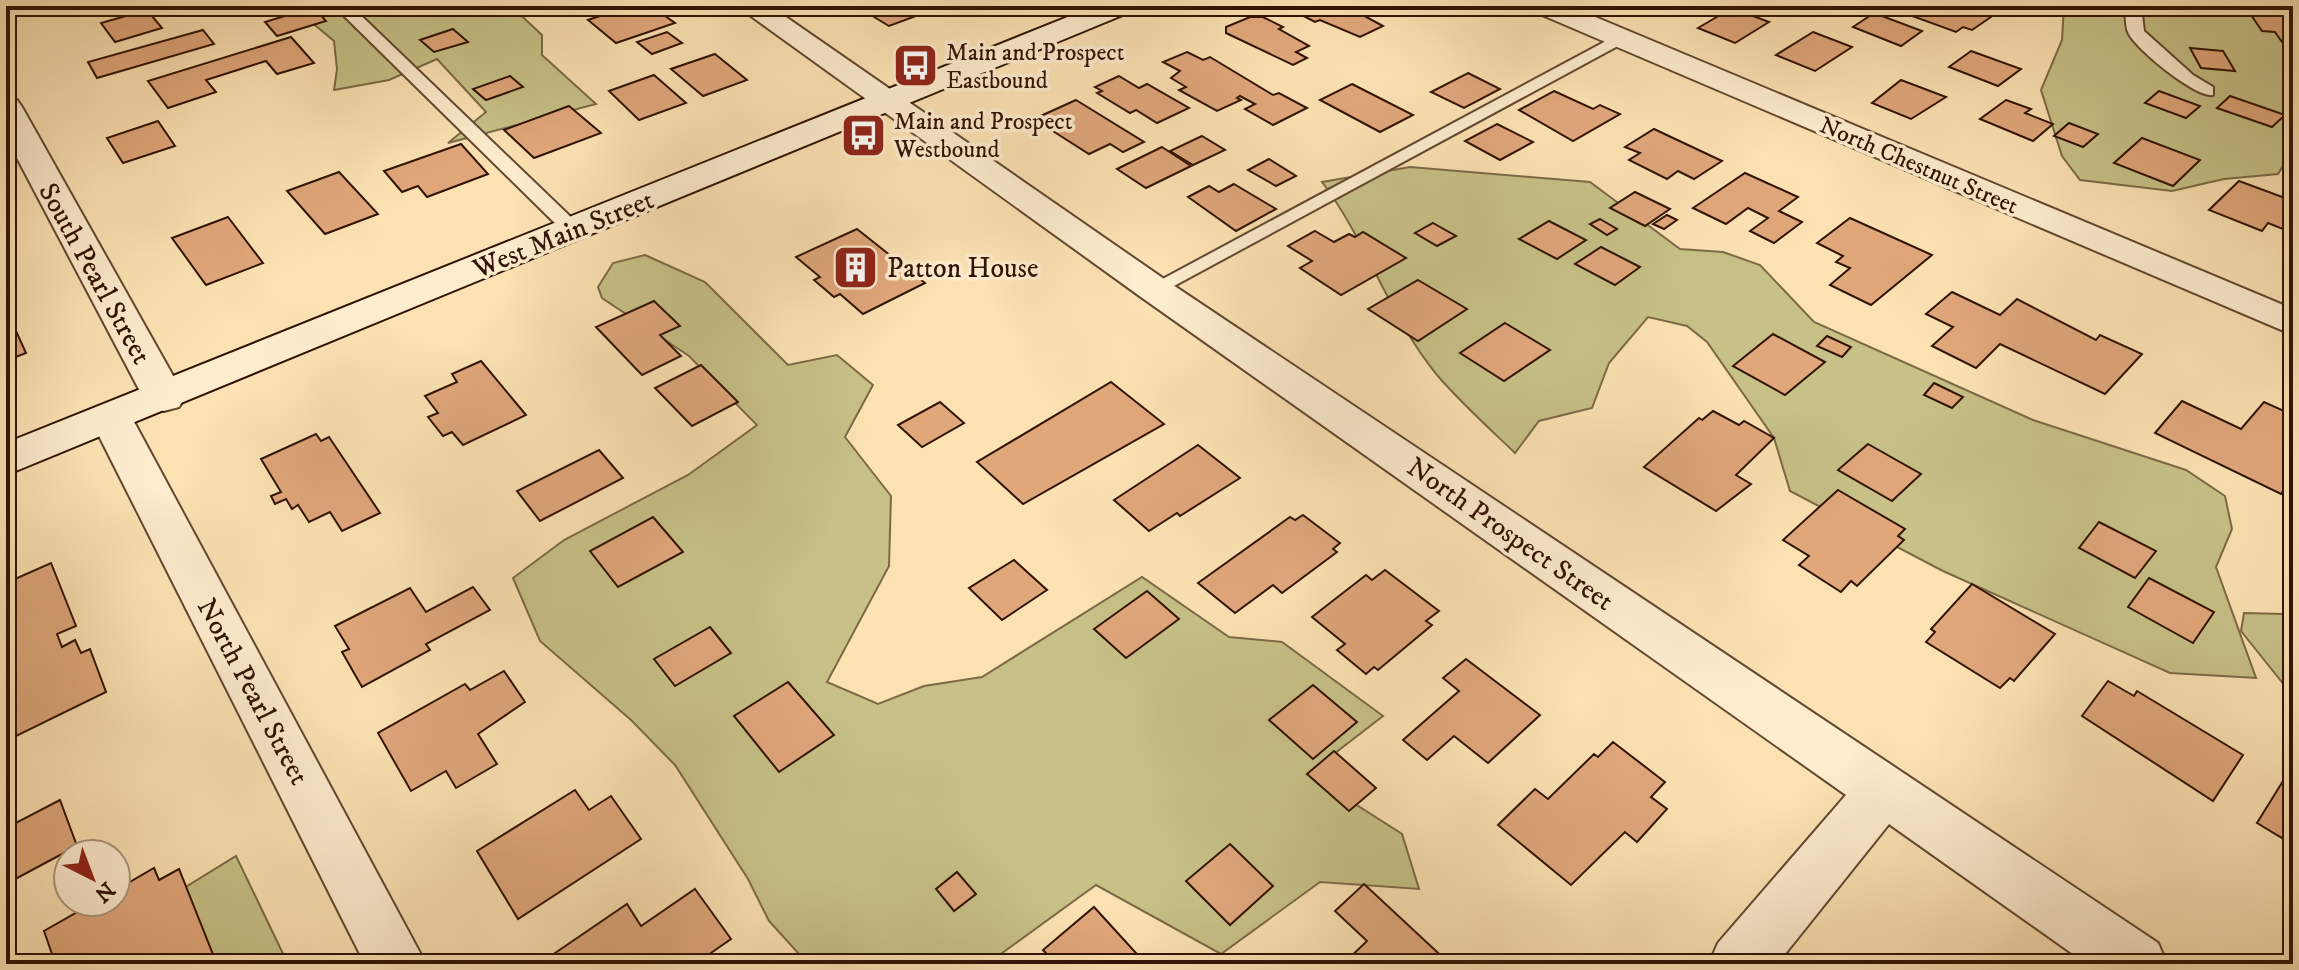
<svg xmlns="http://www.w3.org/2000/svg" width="2299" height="970" font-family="'IM FELL DW Pica',serif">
  <rect width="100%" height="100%" fill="#fce2b3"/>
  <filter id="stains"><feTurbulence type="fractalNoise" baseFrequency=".0025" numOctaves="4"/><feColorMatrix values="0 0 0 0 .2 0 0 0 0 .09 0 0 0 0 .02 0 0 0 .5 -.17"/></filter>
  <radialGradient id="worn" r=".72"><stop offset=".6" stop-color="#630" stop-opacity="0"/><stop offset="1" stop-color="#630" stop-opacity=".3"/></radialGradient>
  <g fill="#c7c187" stroke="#7c6a46" stroke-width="2">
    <polygon points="292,6 511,6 542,35 542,55 596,104 448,143 486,112 437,59 389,80 334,90 337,69 334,41"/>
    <polygon points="2064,6 2293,6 2293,154 2290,154 2278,174 2224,179 2172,191 2080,180 2062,156 2041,90 2062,40"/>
    <path d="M1410 167 1590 182 1680 249 1723 252 1760 265 1814 322 2033 420 2186 470 2225 496 2232 529 2216 567 2256 678 2170 673 1943 571 1790 491 1774 438 1707 342 1687 326 1648 317 1609 363 1592 408 1539 421 1515 453C1489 428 1461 403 1437 375 1389 317 1367 241 1322 182Z"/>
    <polygon points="645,255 705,282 788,365 837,355 873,385 845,437 891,496 889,566 827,682 878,704 924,686 982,677 1142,577 1229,637 1282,642 1383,716 1308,774 1402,834 1419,889 1320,882 1221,954 1096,885 987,964 808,964 769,921 748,879 675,765 631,720 540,641 513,578 564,540 688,475 757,425 689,356 602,298 598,287 613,263"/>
    <polygon points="2244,613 2284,614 2293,619 2293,696 2241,631"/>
    <polygon points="236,856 288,964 61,964"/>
  </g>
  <g fill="#e0a77b" stroke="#301304" stroke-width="2">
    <polygon points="630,6 651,6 675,23 616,43 588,20"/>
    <polygon points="856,6 943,6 889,26"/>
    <polygon points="1292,6 1355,6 1363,10 1357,12 1383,26 1360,37 1320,20 1315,22 1294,11 1299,9"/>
    <polygon points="1915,6 2007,6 1972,30 1963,27 1956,32 1904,13"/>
    <polygon points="314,7 326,21 277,36 265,22"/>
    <polygon points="1732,8 1769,22 1735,43 1698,28"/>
    <polygon points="2247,9 2279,13 2285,19 2293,20 2293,43 2282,42 2275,32 2262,31"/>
    <polygon points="147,10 162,28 115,42 101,23"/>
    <polygon points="1874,13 1922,31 1901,46 1853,27"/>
    <polygon points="1250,17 1263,17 1283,27 1279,29 1309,46 1296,52 1307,58 1293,65 1226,33 1226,27"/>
    <polygon points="453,29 468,42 434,52 420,40"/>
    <polygon points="203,30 214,44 97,78 88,62"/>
    <polygon points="667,32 682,43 652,54 637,42"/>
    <polygon points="1813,32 1852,47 1815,71 1776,55"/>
    <polygon points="291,37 314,63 277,74 266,61 206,80 216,92 168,108 148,81"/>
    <polygon points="2190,48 2223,51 2235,71 2201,68"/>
    <polygon points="1971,51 2021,69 1998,86 1949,67"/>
    <polygon points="1187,52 1203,60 1210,57 1273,95 1279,93 1307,108 1273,125 1245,109 1255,104 1240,96 1237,98 1241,100 1217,111 1179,90 1186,87 1171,78 1180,71 1163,62"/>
    <polygon points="715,54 747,80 703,96 671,69"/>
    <polygon points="1468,73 1500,89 1464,108 1431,92"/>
    <polygon points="654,75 686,103 639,120 609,91"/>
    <polygon points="510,76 523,87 486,100 473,89"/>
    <polygon points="1119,76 1139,88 1147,84 1189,108 1157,123 1136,110 1130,113 1097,93 1102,91 1095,87"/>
    <polygon points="1901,80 1946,97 1911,119 1872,103"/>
    <polygon points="1352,84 1413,115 1380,132 1320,100"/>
    <polygon points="1554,91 1593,109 1600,105 1620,114 1573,141 1519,110"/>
    <polygon points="2159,91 2200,106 2186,118 2145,103"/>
    <polygon points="2230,96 2285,115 2272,127 2217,108"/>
    <polygon points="1076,100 1144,142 1123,152 1110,144 1089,154 1034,119"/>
    <polygon points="2006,100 2031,109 2025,113 2053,124 2033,141 1980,119"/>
    <polygon points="569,106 601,133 534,158 504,130"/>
    <polygon points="158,121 175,146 123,163 107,138"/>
    <polygon points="2069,123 2098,134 2083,147 2054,136"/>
    <polygon points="1497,124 1533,142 1500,160 1465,141"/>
    <polygon points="1654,129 1722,161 1694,179 1678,171 1667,179 1629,160 1640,153 1625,147"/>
    <polygon points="1202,136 1225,150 1193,165 1170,151"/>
    <polygon points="2142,138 2200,160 2173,186 2114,163"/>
    <polygon points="461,144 488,174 427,197 418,186 402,192 384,171"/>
    <polygon points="1162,147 1191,166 1146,188 1117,169"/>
    <polygon points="1269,159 1296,176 1276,186 1248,170"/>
    <polygon points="339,172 378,214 325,234 287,191"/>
    <polygon points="1745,173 1798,197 1779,211 1802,222 1774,243 1750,231 1768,218 1748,208 1726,224 1693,208"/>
    <polygon points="2239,181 2293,201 2293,233 2268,223 2262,231 2209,210"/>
    <polygon points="1234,184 1276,209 1236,231 1188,197 1209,186 1219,192"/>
    <polygon points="1635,192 1670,209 1645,226 1610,208"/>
    <polygon points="1667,215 1677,220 1664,229 1653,224"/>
    <polygon points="228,217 263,263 206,285 172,238"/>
    <polygon points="1850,218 1932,255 1871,305 1830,285 1850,268 1836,262 1843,256 1817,243"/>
    <polygon points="1600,219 1617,229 1607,235 1590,224"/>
    <polygon points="1549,221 1586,240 1557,259 1519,239"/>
    <polygon points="1433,223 1456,236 1437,246 1415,233"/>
    <polygon points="857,229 925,283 863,314 840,294 834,297 814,280 820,277 796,257"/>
    <polygon points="1315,231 1334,242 1349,234 1355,237 1363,232 1406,258 1341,295 1300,268 1312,261 1288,246"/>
    <polygon points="1601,247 1640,267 1615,285 1575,264"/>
    <polygon points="1418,280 1467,309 1418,341 1368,309"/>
    <polygon points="1952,292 2000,315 2017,299 2096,340 2100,335 2142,354 2105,394 2000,344 1976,368 1932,346 1953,327 1926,314"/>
    <polygon points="654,301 680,326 660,335 681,356 642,375 596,327"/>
    <polygon points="6,309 26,353 6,361"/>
    <polygon points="1505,323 1550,350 1504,381 1460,353"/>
    <polygon points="1773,334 1825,362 1785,395 1733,366"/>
    <polygon points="1827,336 1851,347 1842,357 1817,346"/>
    <polygon points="481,361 526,415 463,445 452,432 443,436 428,417 438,413 425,396 457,382 452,374"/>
    <polygon points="701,365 738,402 692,426 655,388"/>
    <polygon points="1111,382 1164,424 1023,504 977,462"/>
    <polygon points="1934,383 1963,397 1952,408 1924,395"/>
    <polygon points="2182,401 2241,429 2264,402 2293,415 2293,478 2281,494 2155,433"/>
    <polygon points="940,402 964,423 922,447 898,425"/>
    <polygon points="1713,411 1739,425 1744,421 1774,438 1736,475 1751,484 1716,511 1644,467 1699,418 1702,420"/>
    <polygon points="316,434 321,441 329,437 380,513 342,531 330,512 309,522 298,505 292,509 286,499 275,504 271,496 281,492 261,459"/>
    <polygon points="1868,444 1921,474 1892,501 1838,470"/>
    <polygon points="1198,445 1240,478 1180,516 1177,513 1149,531 1114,500"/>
    <polygon points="599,450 623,478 540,521 517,491"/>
    <polygon points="1838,490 1905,529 1898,536 1904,540 1857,586 1851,581 1841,592 1799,565 1809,556 1783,540"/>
    <polygon points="1303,515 1340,543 1333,549 1337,552 1282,593 1273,585 1235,613 1198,583 1290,517 1295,520"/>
    <polygon points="653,517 683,552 618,587 590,551"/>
    <polygon points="2099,522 2156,551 2135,578 2079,548"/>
    <polygon points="1014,560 1047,590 1002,620 969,588"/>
    <polygon points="51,563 76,626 57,634 62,647 75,640 81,653 90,649 106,692 6,741 6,583"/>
    <polygon points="1385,570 1439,611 1426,621 1432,625 1378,670 1374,667 1366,674 1337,650 1345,644 1312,617 1366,575 1372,580"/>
    <polygon points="2149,578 2214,612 2193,643 2128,607"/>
    <polygon points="1972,584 2055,634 2014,681 2010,678 2000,688 1926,642 1935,632 1931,629"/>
    <polygon points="473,587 490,610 426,644 430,650 362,687 342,652 349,649 335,626 410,588 426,612"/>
    <polygon points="1147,591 1179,619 1126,658 1094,629"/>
    <polygon points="710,627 731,653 675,686 654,659"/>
    <polygon points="1466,659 1540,715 1488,763 1454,736 1427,760 1403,740 1459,691 1443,678"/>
    <polygon points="504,671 525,702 478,734 497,764 456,788 446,771 411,791 378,733 465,684 470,690"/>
    <polygon points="2108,681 2134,696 2137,691 2243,755 2213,801 2082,716"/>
    <polygon points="788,682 834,735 779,772 734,716"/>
    <polygon points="1313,685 1357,722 1313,759 1269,720"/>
    <polygon points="1613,742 1665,782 1651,797 1667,809 1637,842 1625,832 1571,885 1498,825 1535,789 1548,799 1594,754 1598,757"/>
    <polygon points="1334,751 1376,788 1349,811 1307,774"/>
    <polygon points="2283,781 2293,787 2293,851 2283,844 2285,840 2257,823"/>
    <polygon points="575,790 589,810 611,796 641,839 518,919 477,851"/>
    <polygon points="60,800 77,846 6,884 6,828"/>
    <polygon points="1230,844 1273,886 1230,925 1186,881"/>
    <polygon points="154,868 159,880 179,869 216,962 34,964 52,954 44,931 95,902 116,902 116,890"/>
    <polygon points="957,872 976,894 954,911 936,889"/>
    <polygon points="1364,884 1450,964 1343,964 1367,941 1335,911"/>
    <polygon points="695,889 731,939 695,964 539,964 627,904 641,926"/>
    <polygon points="1094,907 1146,964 1056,964 1043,950"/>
  </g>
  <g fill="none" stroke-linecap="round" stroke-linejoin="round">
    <defs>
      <g id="lane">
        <polygon points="334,6 351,6 579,225 582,229 579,233 565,233"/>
        <path d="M2125 6H2141L2144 31 2193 75 2213 87V95C2196 98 2134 48 2128 32 2125 25 2126 14 2125 6Z"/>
        <polygon points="1621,33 1627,35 1627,41 1161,293 1154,295 1144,289"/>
      </g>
      <g id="street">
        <polygon points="737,6 770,6 1167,281 2158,943 2167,964 2087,964 1889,824 1777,964 1709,964 1718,943 1846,795 1141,297"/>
        <polygon points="1531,6 1569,6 2293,309 2293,335 1535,12"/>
        <polygon points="6,97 17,100 22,107 185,397 179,407 164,411 149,407 143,397 6,137"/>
        <polygon points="111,404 126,408 132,418 426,964 365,964 90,418 96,408"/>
      </g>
      <polygon id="secondary" points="1095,6 1134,6 1130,12 6,475 6,443"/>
    </defs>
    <use href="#lane" stroke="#634730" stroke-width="4"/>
    <use href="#street" stroke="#634730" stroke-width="4"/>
    <use href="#secondary" stroke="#301304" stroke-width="4"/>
    <use href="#lane" fill="#fdecce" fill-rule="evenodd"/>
    <use href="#street" fill="#fdecce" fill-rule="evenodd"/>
    <use href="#secondary" fill="#fdecce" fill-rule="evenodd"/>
  </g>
  <defs>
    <symbol id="bus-square" viewBox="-11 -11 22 22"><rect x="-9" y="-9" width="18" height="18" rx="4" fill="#8f2418" stroke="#fdecce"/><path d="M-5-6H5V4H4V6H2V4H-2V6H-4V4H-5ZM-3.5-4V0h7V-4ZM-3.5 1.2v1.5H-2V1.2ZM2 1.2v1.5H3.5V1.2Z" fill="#fff"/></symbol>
    <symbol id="building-square" viewBox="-11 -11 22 22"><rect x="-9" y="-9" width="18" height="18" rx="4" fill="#8f2418" stroke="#fdecce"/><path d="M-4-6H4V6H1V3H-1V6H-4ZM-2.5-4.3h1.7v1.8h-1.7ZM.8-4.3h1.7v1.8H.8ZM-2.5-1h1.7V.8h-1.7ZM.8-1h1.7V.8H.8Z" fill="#fff"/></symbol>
  </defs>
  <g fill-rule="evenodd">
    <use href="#bus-square" x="890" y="40" width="51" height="51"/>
    <use href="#bus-square" x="838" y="110" width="51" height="51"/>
    <use href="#building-square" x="830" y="242" width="51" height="51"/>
  </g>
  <g text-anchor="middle" stroke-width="7" stroke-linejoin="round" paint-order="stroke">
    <g font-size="24" fill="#301304" stroke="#fdecce" text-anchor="start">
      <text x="946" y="60">Main and Prospect<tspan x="946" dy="28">Eastbound</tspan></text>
      <text x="894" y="129">Main and Prospect<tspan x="894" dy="28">Westbound</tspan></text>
    </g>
    <g font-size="24" fill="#301304" stroke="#fdecce">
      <text transform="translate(1919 165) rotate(23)" y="8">North Chestnut Street</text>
    </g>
    <g font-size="28" fill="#301304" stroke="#fdecce">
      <text transform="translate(563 233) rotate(-22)" y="10">West Main Street</text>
      <text transform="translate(96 273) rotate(61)" y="10">South Pearl Street</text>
      <text transform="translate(1511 533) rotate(35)" y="10">North Prospect Street</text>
      <text transform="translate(254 691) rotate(62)" y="10">North Pearl Street</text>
    </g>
    <g font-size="28" fill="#301304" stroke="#fdecce" text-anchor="start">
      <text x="887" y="277">Patton House</text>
    </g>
  </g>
  <rect width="2299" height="970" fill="none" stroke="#fce2b3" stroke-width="32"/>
  <rect x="8" y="8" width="2283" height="954" fill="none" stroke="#301304" stroke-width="4"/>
  <rect x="16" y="16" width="2267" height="938" fill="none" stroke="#301304" stroke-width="2"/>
  <g transform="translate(92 878) rotate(138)"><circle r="38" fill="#fdecce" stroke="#ab957d" stroke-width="2"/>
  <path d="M0-6L14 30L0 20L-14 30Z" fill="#8f2418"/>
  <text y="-12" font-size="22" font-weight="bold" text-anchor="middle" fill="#301304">N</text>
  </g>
  <rect width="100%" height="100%" filter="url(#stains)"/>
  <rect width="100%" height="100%" fill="url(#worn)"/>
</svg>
